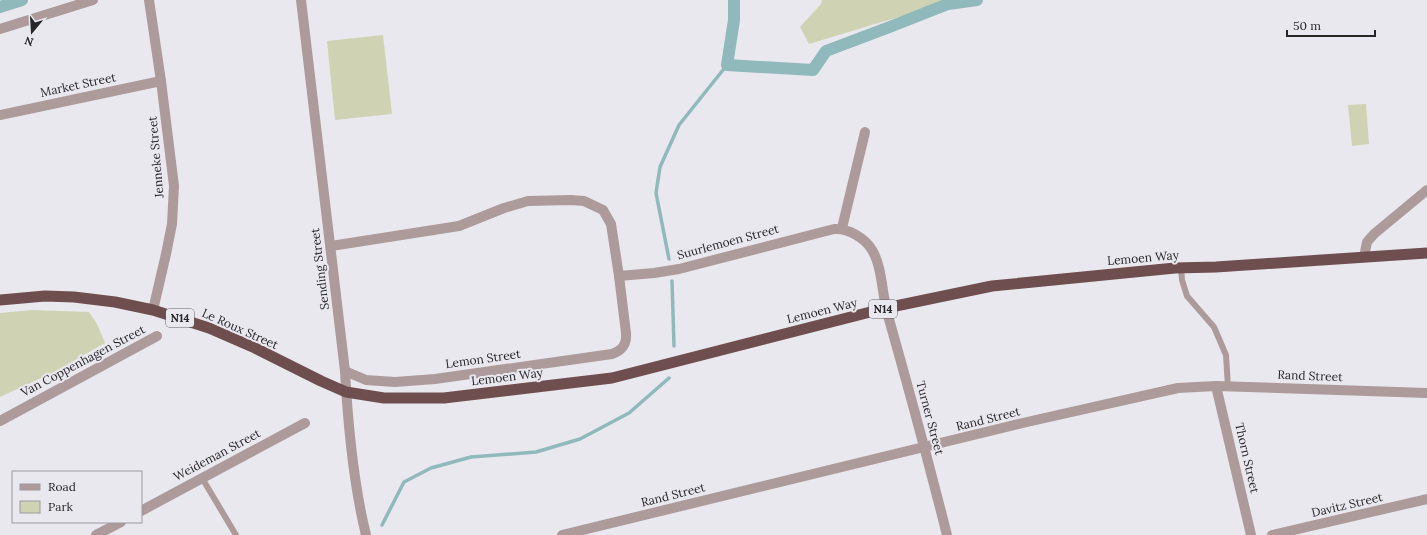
<svg xmlns="http://www.w3.org/2000/svg" width="1427" height="535" font-family="Lora,serif">
  <rect width="100%" height="100%" fill="#eae8ef"/>
  <g fill="#d0d3b3">
    <polygon points="822,0 969,0 938,5 809,44 800,27 821,4"/>
    <polygon points="383,35 392,114 335,120 327,41"/>
    <polygon points="1366,104 1369,144 1352,146 1348,105"/>
    <polygon points="32,310 89,312 97,324 105,343 54,372 0,397 0,313"/>
  </g>
  <g fill="none" stroke-linecap="round" stroke-linejoin="round">
    <g stroke="#8fb9bb" stroke-width="3.5">
      <polyline points="669,259 656,193 660,167 679,125 727,65"/>
      <polyline points="672,281 674,346"/>
      <polyline points="382,525 404,482 431,468 471,457 536,452 580,439 629,413 669,378"/>
    </g>
    <g stroke="#8fb9bb" stroke-width="12">
      <polyline points="734,0 734,20 727,65 813,70 826,51 887,28 948,4 977,0"/>
      <polyline points="0,7 22,0"/>
    </g>
    <g stroke="#ac9b9a" stroke-width="6">
      <polyline points="1181,267 1182,280 1187,296 1214,327 1226,355 1228,387"/>
      <polyline points="202,478 236,535"/>
    </g>
    <g stroke="#ac9b9a" stroke-width="10">
      <polyline points="149,0 161,81 174,186 172,224 166,254 153,310"/>
      <path d="M301 0 345 371C348 426 353 482 366 535"/>
      <polyline points="0,29 93,0"/>
      <polyline points="0,115 161,81"/>
      <polyline points="842,228 865,132"/>
      <path d="M331 246 459 226 504 208 528 201 571 200 584 201 603 210 611 224 619 276 626 333C627 344 623 350 612 354L435 379 395 382 366 380 345 371"/>
      <polyline points="1364,257 1367,242 1374,234 1427,190"/>
      <path d="M619 276 654 273 679 269 834 229C848 228 865 238 872 250 882 266 882 293 887 312 908 386 928 460 947 535"/>
      <polyline points="1216,386 1251,535"/>
      <polyline points="0,421 157,336"/>
      <polyline points="141,511 305,423"/>
      <polyline points="96,535 121,522"/>
      <polyline points="562,535 1027,422 1178,388 1216,386 1427,393"/>
      <polyline points="1272,535 1427,499"/>
    </g>
    <polyline stroke="#6e4e4f" stroke-width="11" points="0,300 45,296 74,297 115,302 153,310 209,328 255,348 321,381 346,392 384,398 444,398 612,378 886,308 992,286 1175,268 1216,267 1427,253"/>
  </g>
  <g text-anchor="middle" stroke-width="4" stroke-linejoin="round" paint-order="stroke">
    <g fill="#eae8ef" stroke="#616064" stroke-width="1">
      <rect x="869" y="300" width="28" height="18" rx="3"/>
      <rect x="166" y="309" width="28" height="18" rx="3"/>
    </g>
    <g font-size="11" font-weight="bold" fill="#262528">
      <text x="883" y="313">N14</text>
      <text x="180" y="322">N14</text>
    </g>
    <g font-size="12" fill="#262528" stroke="#eae8ef">
      <text transform="translate(78 85) rotate(-12)" y="4">Market Street</text>
      <text transform="translate(156 157) rotate(-95)" y="4">Jenneke Street</text>
      <text transform="translate(728 242) rotate(-15)" y="4">Suurlemoen Street</text>
      <text transform="translate(1143 258) rotate(-5)" y="4">Lemoen Way</text>
      <text transform="translate(320 269) rotate(-97)" y="4">Sending Street</text>
      <text transform="translate(822 311) rotate(-14)" y="4">Lemoen Way</text>
      <text transform="translate(240 329) rotate(24)" y="4">Le Roux Street</text>
      <text transform="translate(483 359) rotate(-8)" y="4">Lemon Street</text>
      <text transform="translate(83 361) rotate(-28)" y="4">Van Coppenhagen Street</text>
      <text transform="translate(1310 376) rotate(2)" y="4">Rand Street</text>
      <text transform="translate(507 377) rotate(-7)" y="4">Lemoen Way</text>
      <text transform="translate(930 418) rotate(75)" y="4">Turner Street</text>
      <text transform="translate(988 419) rotate(-14)" y="4">Rand Street</text>
      <text transform="translate(217 455) rotate(-28)" y="4">Weideman Street</text>
      <text transform="translate(1247 458) rotate(77)" y="4">Thorn Street</text>
      <text transform="translate(673 495) rotate(-14)" y="4">Rand Street</text>
      <text transform="translate(1347 505) rotate(-13)" y="4">Davitz Street</text>
    </g>
  </g>
  <rect x="12" y="471" width="130" height="52" fill="#eae8ef" stroke="#9c9a9f"/>
  <rect x="20" y="484" width="20" height="6" fill="#ac9b9a" stroke="#9c9a9f"/>
  <text x="48" y="491" font-size="12" fill="#262528">Road</text>
  <rect x="20" y="501" width="20" height="12" fill="#d0d3b3" stroke="#9c9a9f"/>
  <text x="48" y="511" font-size="12" fill="#262528">Park</text>
  <g transform="translate(32 32) rotate(198)" stroke="#eae8ef" stroke-width="3" paint-order="stroke">
  <path d="M0-3L7 15L0 10L-7 15Z" fill="#262528"/>
  <text y="-6" font-size="11" font-weight="bold" text-anchor="middle" fill="#262528">N</text>
  </g>
  <path d="M1287 30v6h88v-6" fill="none" stroke="#262528" stroke-width="2"/>
  <text x="1293" y="30" font-size="12" fill="#262528" stroke="#eae8ef" stroke-width="3" paint-order="stroke">50 m</text>
</svg>
